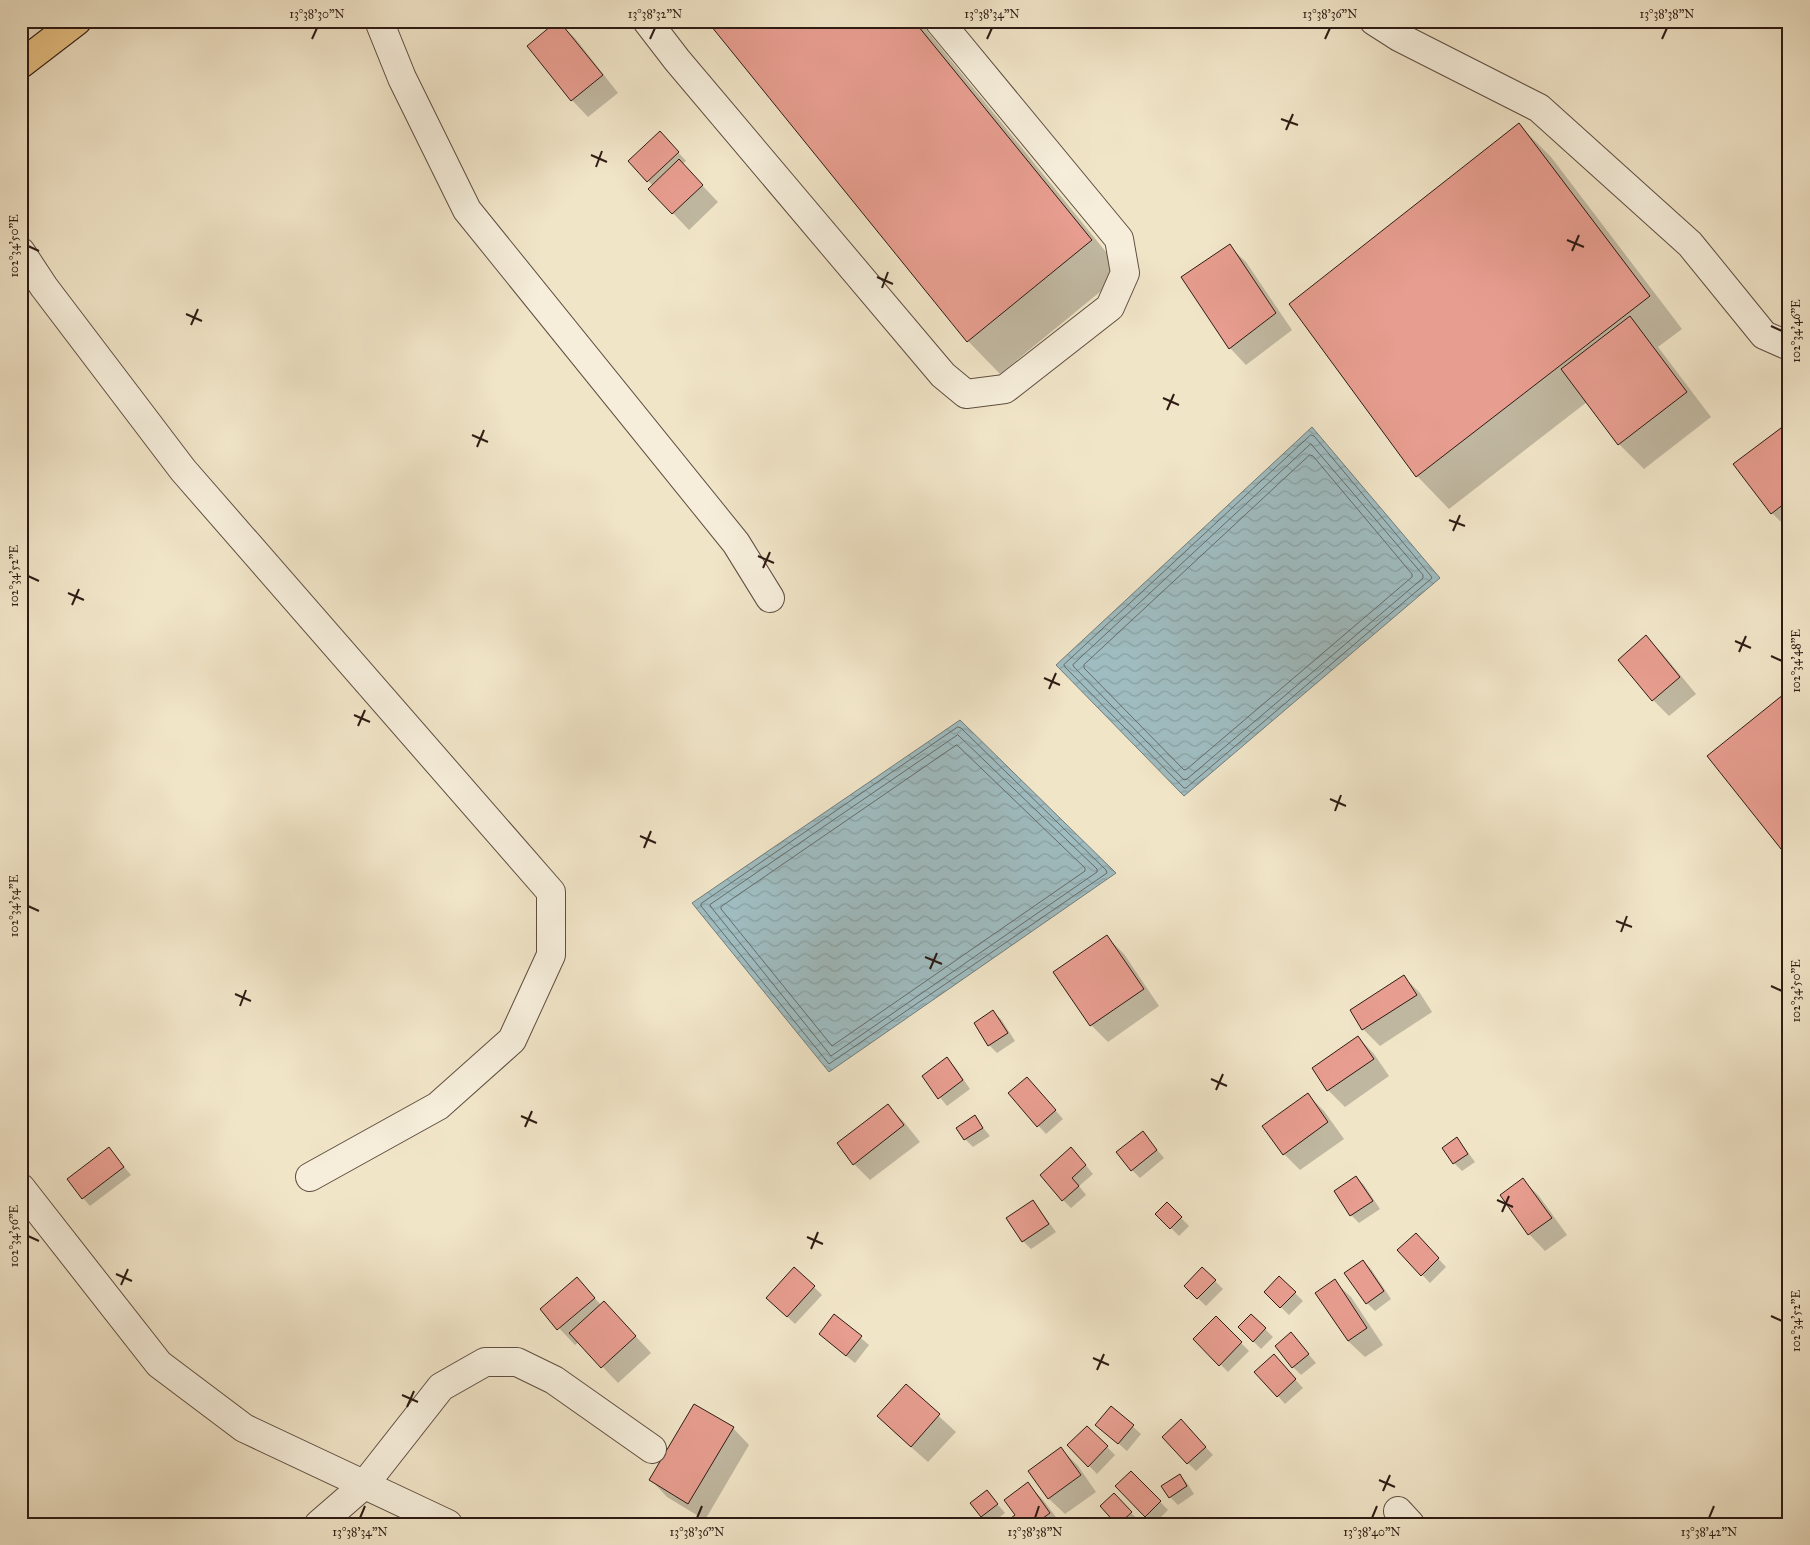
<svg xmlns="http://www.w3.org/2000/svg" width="1810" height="1545" font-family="'IM FELL Great Primer',serif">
  <defs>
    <pattern id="water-waves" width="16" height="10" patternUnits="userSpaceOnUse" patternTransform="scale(1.25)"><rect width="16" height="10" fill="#9fbcc0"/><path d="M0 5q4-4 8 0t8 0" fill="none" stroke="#89a1a4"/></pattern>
  </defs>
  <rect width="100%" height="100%" fill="#f1e5c8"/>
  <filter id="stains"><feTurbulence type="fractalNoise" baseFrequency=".004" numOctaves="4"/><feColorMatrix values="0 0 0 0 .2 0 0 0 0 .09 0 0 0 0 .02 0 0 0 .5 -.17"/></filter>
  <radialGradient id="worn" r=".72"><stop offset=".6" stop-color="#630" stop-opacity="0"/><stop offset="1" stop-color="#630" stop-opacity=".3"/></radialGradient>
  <g fill="url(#water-waves)" stroke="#727c7b">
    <polygon points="1312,427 1440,578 1184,796 1056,665"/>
    <polygon points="960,720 1116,873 829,1072 692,903"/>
  </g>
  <g fill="#0003">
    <polygon points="709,21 919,21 1123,273 1000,374 968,341"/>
    <polygon points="558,22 575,38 618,93 588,117 572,100"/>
    <polygon points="1519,125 1551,157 1682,329 1658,347 1711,417 1644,469 1619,444 1587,402 1449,509 1417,476 1291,305"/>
    <polygon points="668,141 686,161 682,164 718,202 689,230 650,189 653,186 630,161"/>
    <polygon points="1229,246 1246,262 1292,330 1246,365 1230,348"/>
    <polygon points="1789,423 1789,529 1788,529 1772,513"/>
    <polygon points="1646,637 1662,653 1696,694 1669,716 1653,700"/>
    <polygon points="1107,937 1124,954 1159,1006 1108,1042 1091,1025 1055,973"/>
    <polygon points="1404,977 1420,993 1432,1012 1380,1046 1363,1029 1352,1010"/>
    <polygon points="993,1012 1001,1019 1015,1041 997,1053 989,1045"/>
    <polygon points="1358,1037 1374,1054 1389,1076 1345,1107 1328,1090 1313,1069"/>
    <polygon points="947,1059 955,1067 970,1089 947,1106 923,1076"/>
    <polygon points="1027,1078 1063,1119 1046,1134 1010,1094"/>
    <polygon points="1308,1095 1324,1111 1344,1139 1300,1170 1284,1154"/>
    <polygon points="888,1106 904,1122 920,1142 870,1180 854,1164"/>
    <polygon points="974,1117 990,1136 973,1147 965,1139"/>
    <polygon points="1143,1133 1164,1158 1140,1178 1132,1170"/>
    <polygon points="1457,1139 1464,1147 1475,1162 1462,1171 1454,1163"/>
    <polygon points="109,1149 131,1175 90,1206 83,1198"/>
    <polygon points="1079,1157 1093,1174 1079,1186 1086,1195 1071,1208 1063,1200"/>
    <polygon points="1356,1177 1364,1185 1380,1209 1359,1223 1351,1215 1335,1192"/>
    <polygon points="1523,1180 1539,1196 1567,1235 1545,1251 1529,1234 1501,1195"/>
    <polygon points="1033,1202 1040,1210 1056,1232 1031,1249 1023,1241 1007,1219"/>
    <polygon points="1167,1204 1189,1226 1179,1236 1157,1214"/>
    <polygon points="1423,1242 1446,1267 1430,1283 1398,1250"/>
    <polygon points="1363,1261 1371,1269 1391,1299 1375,1311 1367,1303"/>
    <polygon points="1202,1268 1223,1289 1206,1306 1185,1286"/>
    <polygon points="1279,1277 1303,1301 1289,1315 1265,1292"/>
    <polygon points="577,1279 601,1305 620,1319 651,1353 618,1383 579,1342 575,1345 541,1309"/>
    <polygon points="1334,1281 1351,1297 1383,1345 1365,1357 1348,1341"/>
    <polygon points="814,1287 822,1295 795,1324 776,1306"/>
    <polygon points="1251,1315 1273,1337 1261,1349 1239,1327"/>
    <polygon points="835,1316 869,1345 855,1363 829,1342"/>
    <polygon points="1216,1318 1249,1351 1228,1372 1195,1339"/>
    <polygon points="1291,1334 1316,1363 1301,1375 1293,1367"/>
    <polygon points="1281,1364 1303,1388 1285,1404 1278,1396"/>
    <polygon points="906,1386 956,1432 928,1462 895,1433"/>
    <polygon points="1111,1407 1141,1434 1127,1451 1105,1432"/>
    <polygon points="1087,1427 1115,1455 1097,1474 1069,1445"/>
    <polygon points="733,1428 749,1445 705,1520 667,1497 651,1480"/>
    <polygon points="1189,1429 1213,1455 1196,1471 1188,1463"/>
    <polygon points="1061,1449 1078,1466 1096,1492 1065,1514 1048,1498"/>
    <polygon points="1131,1472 1168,1510 1154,1524 1117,1486"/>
    <polygon points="1179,1475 1187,1483 1194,1494 1178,1505 1170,1497"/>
    <polygon points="1028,1484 1044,1501 1061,1524 1011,1524 1016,1515"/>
    <polygon points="987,1492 1005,1513 991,1524 982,1517 972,1503"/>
    <polygon points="1114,1495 1139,1521 1135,1524 1118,1524"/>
  </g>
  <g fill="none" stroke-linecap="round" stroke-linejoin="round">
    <g stroke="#666c6a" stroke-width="1">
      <polygon points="1311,435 1314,436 1431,576 1432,578 1186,788 1184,788 1065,667 1064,665"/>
      <polygon points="1311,444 1423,575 1423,578 1187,779 1184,780 1074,667 1073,665"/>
      <polygon points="1310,455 1313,456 1412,574 1412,577 1187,769 1184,770 1084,668 1084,665"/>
      <polygon points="958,727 961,728 1106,870 1107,873 829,1064 701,906 701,904"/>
      <polygon points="958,735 1097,869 1097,872 831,1056 711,907 710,905"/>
      <polygon points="957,745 1085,868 1085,871 832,1046 721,909 721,907"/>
    </g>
  </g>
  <g fill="#e79d8f" stroke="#2e1b14">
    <polygon points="557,21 559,21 603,75 571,101 527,46"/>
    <polygon points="707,21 914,21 1092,240 967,342"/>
    <polygon points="1519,123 1650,296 1416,477 1289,304"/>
    <polygon points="660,131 679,152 647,182 628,161"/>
    <polygon points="679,159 703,185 672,214 648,189"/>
    <polygon points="1230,244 1276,313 1229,349 1181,277"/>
    <polygon points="1630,316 1687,392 1618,445 1561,369"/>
    <polygon points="1789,422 1789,500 1771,514 1733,464"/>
    <polygon points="1646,635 1680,677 1652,701 1618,660"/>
    <polygon points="1789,690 1789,859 1707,756"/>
    <polygon points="1107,935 1144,989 1090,1026 1053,972"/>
    <polygon points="1404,975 1417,995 1362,1030 1350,1010"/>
    <polygon points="993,1010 1008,1033 988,1046 974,1023"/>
    <polygon points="1358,1036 1374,1059 1327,1091 1312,1068"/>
    <polygon points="947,1057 963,1080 938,1099 922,1076"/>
    <polygon points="1027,1077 1056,1110 1037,1127 1008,1093"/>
    <polygon points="1308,1093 1328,1122 1283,1155 1262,1126"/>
    <polygon points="888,1104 904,1125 853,1165 837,1143"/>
    <polygon points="975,1115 983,1128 964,1140 956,1128"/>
    <polygon points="1143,1131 1157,1150 1131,1171 1116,1152"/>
    <polygon points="1457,1137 1468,1154 1453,1164 1442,1148"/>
    <polygon points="109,1147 124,1167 82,1199 67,1179"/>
    <polygon points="1071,1147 1086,1165 1072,1178 1079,1186 1062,1201 1040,1175"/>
    <polygon points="1356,1176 1373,1201 1350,1216 1334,1191"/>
    <polygon points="1523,1178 1552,1218 1528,1235 1500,1195"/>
    <polygon points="1033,1200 1049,1224 1022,1242 1006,1218"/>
    <polygon points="1167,1202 1182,1217 1170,1229 1155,1214"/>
    <polygon points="1416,1233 1439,1258 1421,1276 1397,1250"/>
    <polygon points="1363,1260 1384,1291 1366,1304 1344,1273"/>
    <polygon points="794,1267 815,1286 787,1317 766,1298"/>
    <polygon points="1202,1267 1216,1280 1197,1299 1184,1286"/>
    <polygon points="1279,1276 1296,1292 1280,1308 1264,1292"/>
    <polygon points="577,1277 595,1298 557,1330 540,1309"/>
    <polygon points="1335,1279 1367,1328 1348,1341 1315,1293"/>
    <polygon points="604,1301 636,1336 601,1368 569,1333"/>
    <polygon points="834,1314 862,1336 846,1356 819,1334"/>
    <polygon points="1251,1314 1266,1328 1253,1342 1238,1327"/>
    <polygon points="1216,1316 1242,1342 1219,1366 1193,1339"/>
    <polygon points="1291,1332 1309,1354 1292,1368 1275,1346"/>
    <polygon points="1274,1354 1296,1379 1277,1397 1254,1372"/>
    <polygon points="906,1384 940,1414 911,1447 877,1416"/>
    <polygon points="694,1404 734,1427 688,1504 649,1480"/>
    <polygon points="1111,1406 1134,1425 1118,1444 1095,1425"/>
    <polygon points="1181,1419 1206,1447 1187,1464 1162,1437"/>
    <polygon points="1087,1426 1108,1446 1088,1467 1067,1445"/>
    <polygon points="1061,1447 1081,1475 1048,1499 1028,1471"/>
    <polygon points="1131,1471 1161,1501 1145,1517 1115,1486"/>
    <polygon points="1180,1474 1187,1486 1169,1498 1161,1486"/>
    <polygon points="1028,1482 1050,1513 1035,1524 1009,1524 1007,1521 1015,1515 1004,1500"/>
    <polygon points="987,1490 998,1504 981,1517 970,1503"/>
    <polygon points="1114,1493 1132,1512 1119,1524 1116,1524 1100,1506"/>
  </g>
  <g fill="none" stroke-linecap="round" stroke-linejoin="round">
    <defs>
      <g id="minor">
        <polyline points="379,21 402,78 467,210 736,543 770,598"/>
        <polyline points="647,21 677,60 943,375 966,394 1005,389 1110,307 1125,273 1119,239 939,21"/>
        <polyline points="1374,21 1399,37 1539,108 1690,244 1764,335 1789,346"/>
        <polyline points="21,252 44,287 183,470 551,892 551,955 512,1040 438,1106 310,1177"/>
        <polyline points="21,1188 159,1364 244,1428 448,1524"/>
        <polyline points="1398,1511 1410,1524"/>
        <polyline points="319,1524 364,1485 441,1387 485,1362 517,1362 554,1380 652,1449"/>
      </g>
      <polyline id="highway" points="21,64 77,21"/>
    </defs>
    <use href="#minor" stroke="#5f4e41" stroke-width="30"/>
    <use href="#highway" stroke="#2e1b14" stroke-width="30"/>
    <use href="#minor" stroke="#f6eedb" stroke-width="28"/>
    <use href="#highway" stroke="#e8c284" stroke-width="28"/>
  </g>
  <path fill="none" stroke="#2e1b14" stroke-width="2" d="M312 39 317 28M650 39 655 28M987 39 992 28M1325 39 1330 28M1662 39 1667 28M1281 119 1298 125M1286 130 1293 114M591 155 607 162M596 167 602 151M1567 240 1584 247M28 246 39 251M1572 251 1579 235M877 277 893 284M882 288 888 272M186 314 202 321M191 325 198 309M1771 326 1782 331M1163 398 1179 405M1167 410 1174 394M472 435 488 442M477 447 484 430M1449 520 1465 526M1453 531 1460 515M758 556 774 563M763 568 770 552M28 576 39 581M68 593 84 600M72 605 79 589M1735 641 1751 648M1739 652 1746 636M1771 656 1782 661M1044 678 1060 685M1049 689 1056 673M354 715 370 722M358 726 365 710M1330 799 1346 806M1335 811 1341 795M640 836 656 843M644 848 651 831M28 906 39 911M1616 921 1632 927M1621 932 1627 916M925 957 942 964M930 969 937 953M1771 986 1782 991M235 994 251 1001M240 1006 246 990M1211 1079 1227 1086M1216 1090 1223 1074M521 1116 537 1123M525 1127 532 1111M1497 1200 1513 1207M1502 1212 1509 1196M28 1236 39 1241M807 1237 823 1244M811 1249 818 1232M116 1274 132 1281M121 1285 128 1269M1771 1316 1782 1321M1093 1358 1109 1365M1097 1370 1104 1354M402 1395 418 1402M407 1407 414 1391M1379 1480 1395 1487M1383 1491 1390 1475M360 1518 365 1506M697 1518 702 1506M1035 1518 1039 1506M1372 1518 1377 1506M1709 1518 1714 1506"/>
  <rect width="1810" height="1545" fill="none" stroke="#f1e5c8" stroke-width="55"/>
  <rect x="28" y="28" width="1754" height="1490" fill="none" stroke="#2e1b14" stroke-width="2"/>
  <g font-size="12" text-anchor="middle" fill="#2e1b14">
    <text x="317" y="18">13°38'30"N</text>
    <text x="655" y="18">13°38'32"N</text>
    <text x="992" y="18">13°38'34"N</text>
    <text x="1330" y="18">13°38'36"N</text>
    <text x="1667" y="18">13°38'38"N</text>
    <text transform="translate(14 246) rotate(-90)" y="4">102°34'50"E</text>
    <text transform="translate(1796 331) rotate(-90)" y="4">102°34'46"E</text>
    <text transform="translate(14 576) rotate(-90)" y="4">102°34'52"E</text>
    <text transform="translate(1796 661) rotate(-90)" y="4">102°34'48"E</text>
    <text transform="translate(14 906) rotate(-90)" y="4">102°34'54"E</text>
    <text transform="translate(1796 991) rotate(-90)" y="4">102°34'50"E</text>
    <text transform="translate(14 1236) rotate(-90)" y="4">102°34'56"E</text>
    <text transform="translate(1796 1321) rotate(-90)" y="4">102°34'52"E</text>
    <text x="360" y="1536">13°38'34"N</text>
    <text x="697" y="1536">13°38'36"N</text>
    <text x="1035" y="1536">13°38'38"N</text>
    <text x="1372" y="1536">13°38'40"N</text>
    <text x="1709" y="1536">13°38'42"N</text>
  </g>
  <rect width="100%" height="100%" filter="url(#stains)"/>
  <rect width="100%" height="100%" fill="url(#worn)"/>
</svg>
